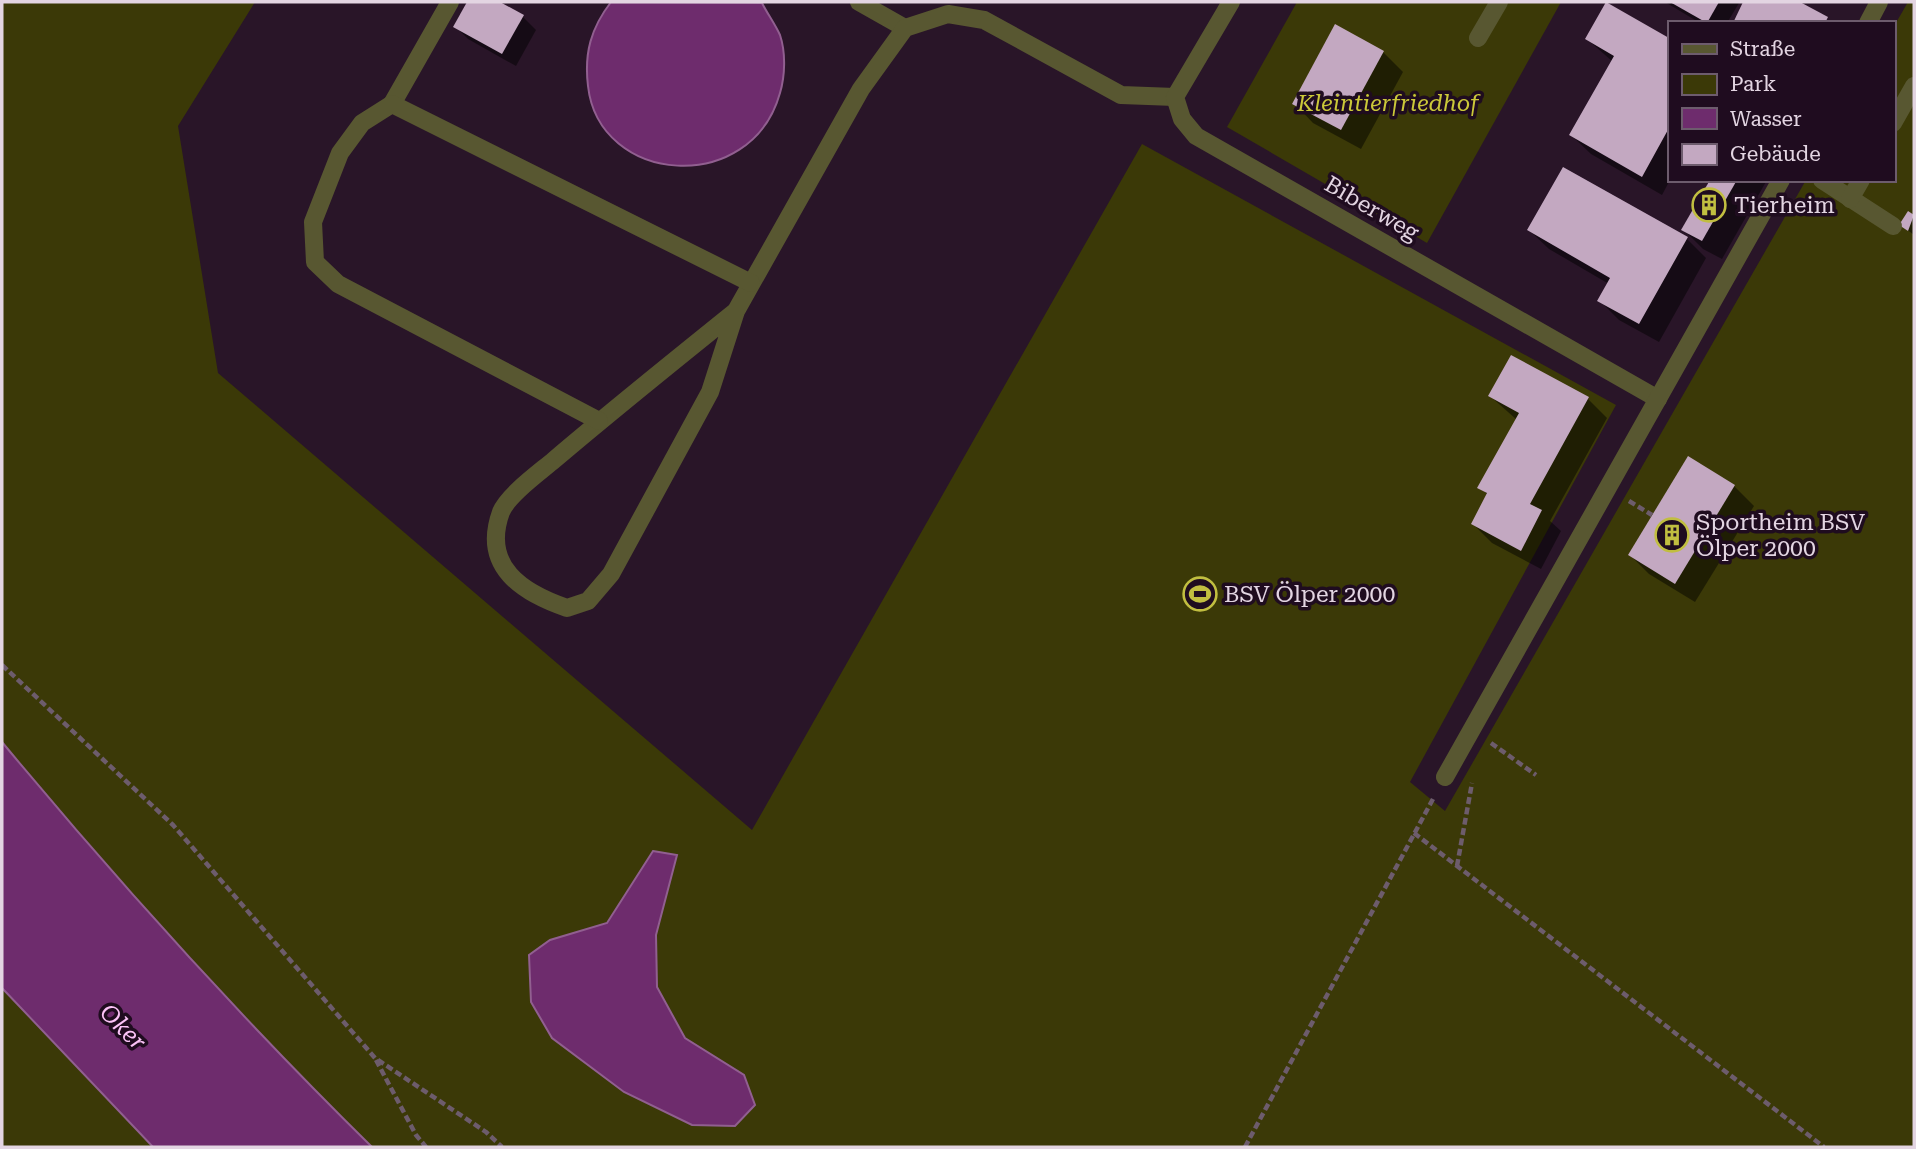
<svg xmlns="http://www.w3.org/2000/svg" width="1916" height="1149" font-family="'Roboto Serif',serif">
  <rect width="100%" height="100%" fill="#291528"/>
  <g fill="#3b3907">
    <polygon points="2,2 255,2 178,126 218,373 752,830 1142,144 1616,405 1410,782 1445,811 1806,180 1893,180 1893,28 1908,2 1914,2 1914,1147 2,1147"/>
    <polygon points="1297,2 1561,2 1427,243 1227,127"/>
  </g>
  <g fill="#6e2c6d" stroke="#915f90" stroke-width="2">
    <path d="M611 2 762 3C767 13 775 24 780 35 786 53 785 76 780 93 751 197 599 185 588 86 584 53 591 28 611 2Z"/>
    <path d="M2 742C119 883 241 1018 372 1147H153L2 988Z"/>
    <polygon points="653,851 677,855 656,935 657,987 685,1038 744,1075 755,1105 735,1126 692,1125 624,1092 552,1038 531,1002 529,955 550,940 607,923"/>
  </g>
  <g fill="#0007">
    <polygon points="469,2 496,2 523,17 536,30 516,66 468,39 455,26"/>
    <polygon points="1665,2 1737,2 1739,3 1727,23 1700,23"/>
    <polygon points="1745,2 1797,2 1831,23 1735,23"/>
    <polygon points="1606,5 1669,40 1670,180 1662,195 1591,154 1571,135 1613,62 1587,39"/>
    <polygon points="1383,52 1403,72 1361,149 1313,123 1294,103"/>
    <polygon points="1564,169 1687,239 1706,258 1659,342 1619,320 1599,300 1609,284 1549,249 1529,230"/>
    <polygon points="1712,180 1767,180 1722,259 1703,249 1683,229"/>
    <polygon points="1908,213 1914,217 1914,235 1901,225"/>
    <polygon points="1490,396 1588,399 1607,418 1550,521 1561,531 1541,569 1492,543 1473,524 1488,495 1480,487 1517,420"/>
    <polygon points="1734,486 1754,506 1695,602 1649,574 1630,555"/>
  </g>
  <g fill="#c3a8c1">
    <polygon points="467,2 500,2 524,15 502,54 453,27"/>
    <polygon points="1606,2 1669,38 1669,128 1642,177 1569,135 1614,56 1585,39"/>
    <polygon points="1670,2 1719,2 1707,23"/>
    <polygon points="1743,2 1800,2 1828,17 1825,23 1733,23"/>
    <polygon points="1335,24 1384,51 1341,130 1292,104"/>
    <polygon points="1563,167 1688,237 1639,324 1597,301 1610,278 1527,230"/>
    <polygon points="1710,180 1737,180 1702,241 1681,230"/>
    <polygon points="1908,211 1914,215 1908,231 1899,225"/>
    <polygon points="1511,355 1589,397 1530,504 1542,510 1521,551 1471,524 1487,493 1477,488 1519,413 1488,396"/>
    <polygon points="1688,456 1735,485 1675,584 1628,555"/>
  </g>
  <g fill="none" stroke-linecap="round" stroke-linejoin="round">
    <g stroke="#6d5c6c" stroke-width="4.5" stroke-dasharray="7 3.5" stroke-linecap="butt">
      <polyline points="1629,501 1652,515"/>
      <polyline points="2,665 173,825 375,1058 486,1132 502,1147"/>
      <polyline points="1491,743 1536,775"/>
      <polyline points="1414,833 1824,1147"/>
      <polyline points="1457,866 1472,783"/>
      <polyline points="376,1060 416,1135 426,1147"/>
      <polyline points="1245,1147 1433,799"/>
    </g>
    <g stroke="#585731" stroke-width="18">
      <polyline points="859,2 905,28"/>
      <polyline points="1478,38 1499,2"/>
      <polyline points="392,104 450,2"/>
      <polyline points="1893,123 1914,86"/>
      <polyline points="1822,180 1893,226"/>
      <polyline points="1850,199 1861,180"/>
      <path d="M736 311C675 360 614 409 554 460 540 472 508 495 501 512 481 567 523 593 567 608L588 601 611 574 710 392 736 311 861 89 905 28 948 14 984 20 1121 95 1175 97"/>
      <polyline points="599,421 338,284 315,262 313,222 340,153 362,123 392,104 751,283"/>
    </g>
    <g stroke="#585731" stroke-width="18">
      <polyline points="1231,2 1175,97 1182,119 1196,136 1658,399"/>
      <polyline points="1868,23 1879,2"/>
      <polyline points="1445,777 1781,180"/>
    </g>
  </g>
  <defs>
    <symbol id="building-ring" viewBox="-11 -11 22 22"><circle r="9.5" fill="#1f0c1f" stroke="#c1be40" stroke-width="1.5"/><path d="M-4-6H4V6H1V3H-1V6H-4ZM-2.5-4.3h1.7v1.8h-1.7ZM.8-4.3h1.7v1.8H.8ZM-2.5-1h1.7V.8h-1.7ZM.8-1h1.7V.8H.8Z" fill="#c1be40"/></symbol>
    <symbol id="stadium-ring" viewBox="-11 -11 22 22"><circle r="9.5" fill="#1f0c1f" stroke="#c1be40" stroke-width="1.5"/><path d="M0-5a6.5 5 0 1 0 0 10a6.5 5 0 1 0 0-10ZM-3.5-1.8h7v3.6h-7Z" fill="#c1be40"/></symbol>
  </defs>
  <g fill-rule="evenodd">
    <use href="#building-ring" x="1690" y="186" width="38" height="38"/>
    <use href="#building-ring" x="1653" y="516" width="38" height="38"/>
    <use href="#stadium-ring" x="1181" y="575" width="38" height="38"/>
  </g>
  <g text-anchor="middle" stroke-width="7" stroke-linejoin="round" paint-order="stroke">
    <g font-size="23" font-style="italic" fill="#cbc839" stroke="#1f0c1f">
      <text x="1388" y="111">Kleintierfriedhof</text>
    </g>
    <g font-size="23" fill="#e3d5e2" stroke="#1f0c1f" text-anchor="start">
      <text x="1734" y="213">Tierheim</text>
      <text x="1696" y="530">Sportheim BSV<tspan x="1696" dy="26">Ölper 2000</tspan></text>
      <text x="1224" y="602">BSV Ölper 2000</text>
    </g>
    <g font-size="23" fill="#e3d5e2" stroke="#1f0c1f">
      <text transform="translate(1372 208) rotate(30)" y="8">Biberweg</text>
    </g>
    <g font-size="24" font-style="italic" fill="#fcc3f8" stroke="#1f0c1f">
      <text transform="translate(123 1027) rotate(45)" y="8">Oker</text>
    </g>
  </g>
  <rect width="1916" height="1149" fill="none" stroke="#e3d5e2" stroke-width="7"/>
  <rect x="1668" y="21" width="228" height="161" fill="#1f0c1f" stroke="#6d5c6d" stroke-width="2"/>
  <rect x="1682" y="44" width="35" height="10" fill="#585731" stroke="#6d5c6d" stroke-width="2"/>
  <text x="1730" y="56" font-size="21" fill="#e3d5e2">Straße</text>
  <rect x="1682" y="74" width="35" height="21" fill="#3b3907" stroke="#6d5c6d" stroke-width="2"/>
  <text x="1730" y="91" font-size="21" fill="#e3d5e2">Park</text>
  <rect x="1682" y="108" width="35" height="21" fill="#6e2c6d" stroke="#6d5c6d" stroke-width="2"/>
  <text x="1730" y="126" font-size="21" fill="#e3d5e2">Wasser</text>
  <rect x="1682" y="144" width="35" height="21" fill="#c3a8c1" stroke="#6d5c6d" stroke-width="2"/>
  <text x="1730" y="161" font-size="21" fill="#e3d5e2">Gebäude</text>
</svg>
